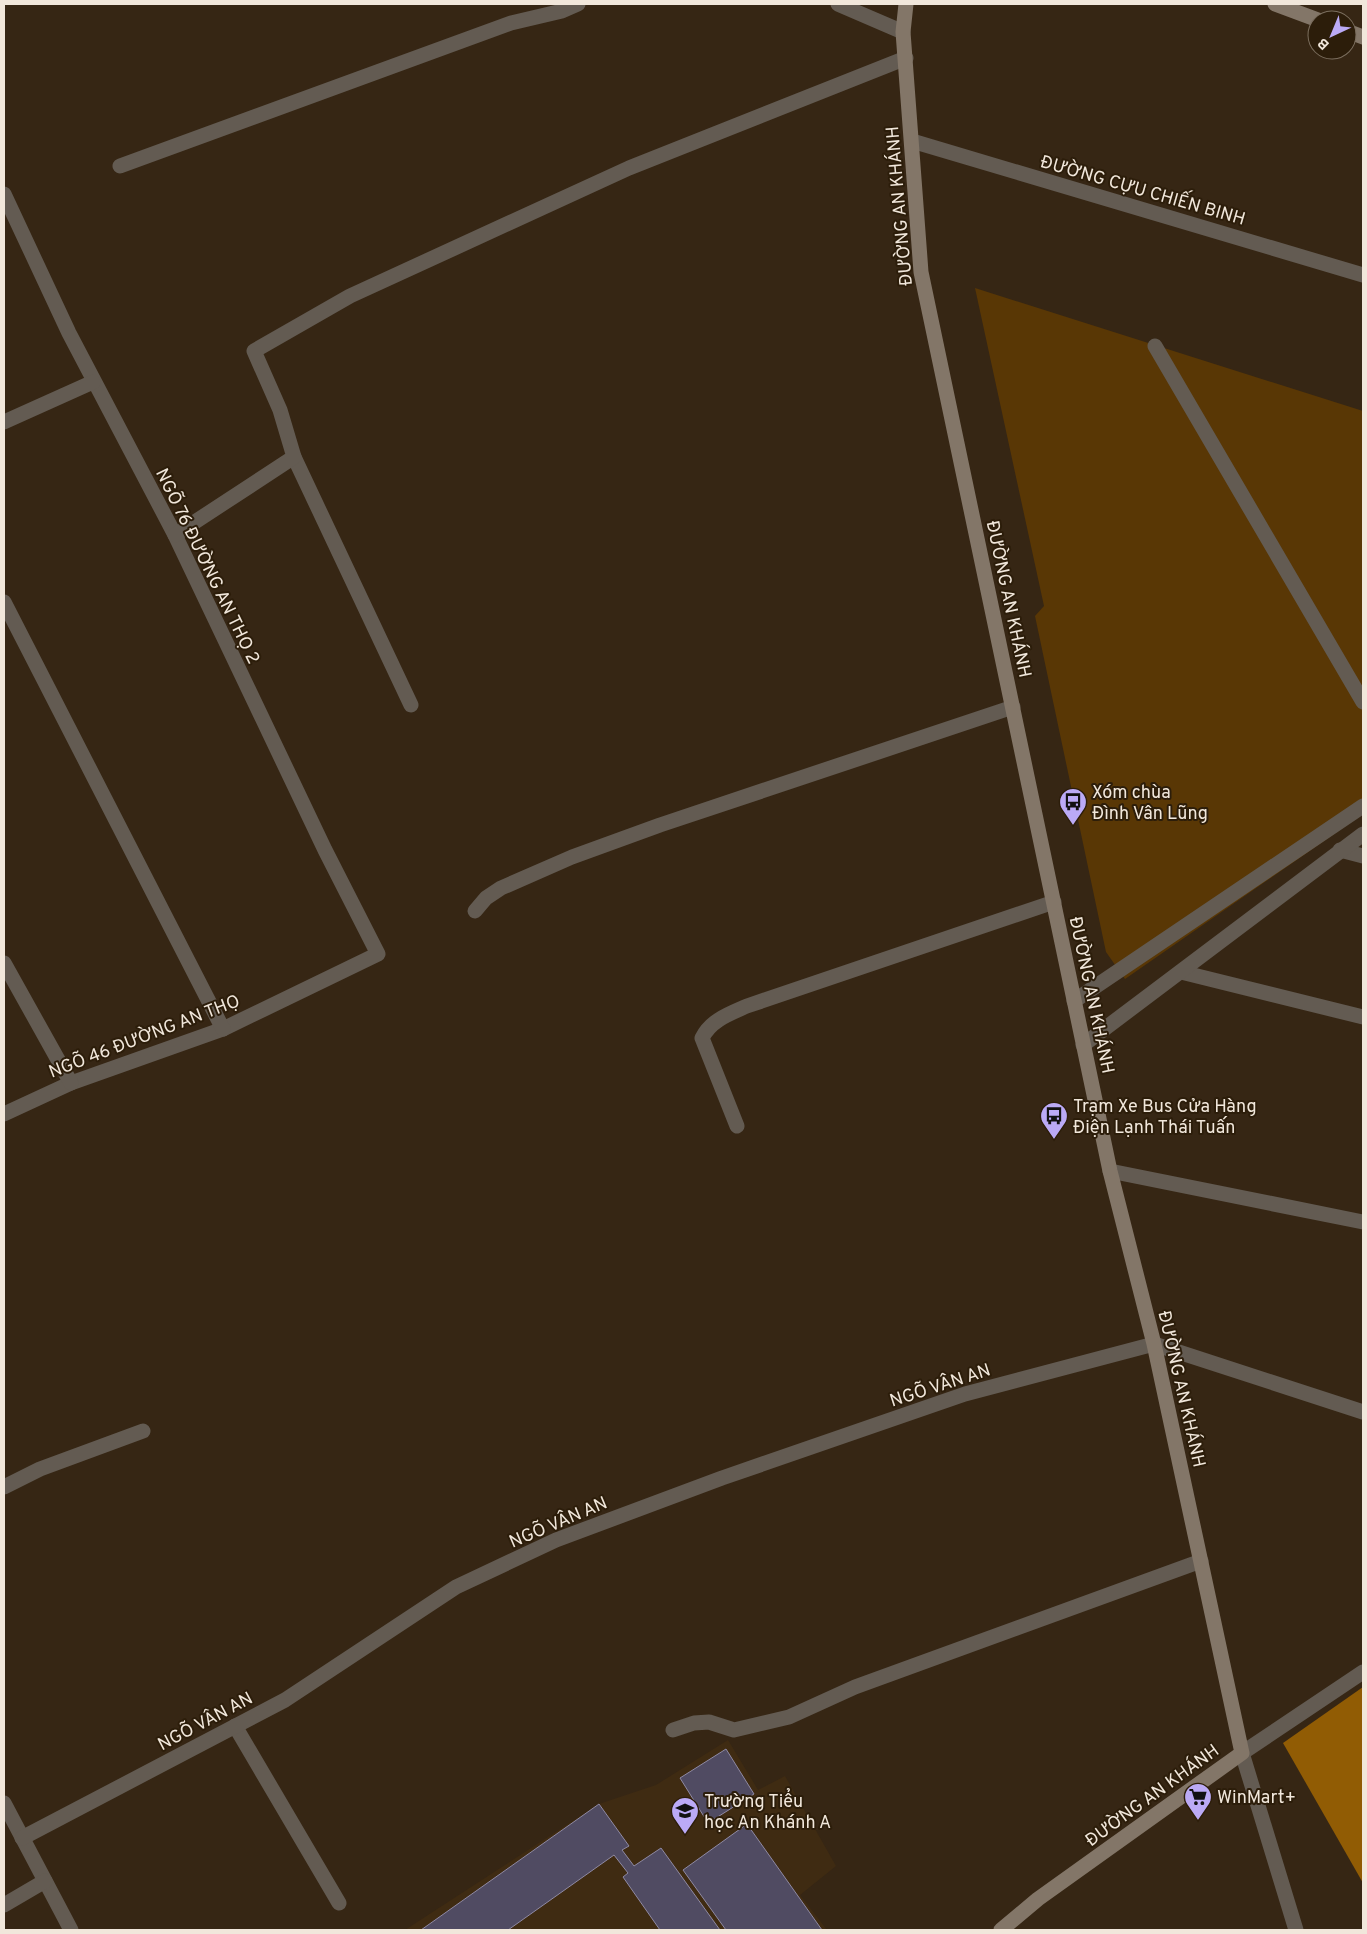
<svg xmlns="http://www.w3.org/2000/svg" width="1367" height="1934" font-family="Overpass,sans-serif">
  <rect width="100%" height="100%" fill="#362614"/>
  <polygon fill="#3f2b12" points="728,1740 758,1790 785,1776 836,1866 800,1895 827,1930 405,1930 599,1804 656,1785"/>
  <polygon fill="#593705" points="975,288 1363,411 1363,814 1125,979 1106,952 1035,616 1044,606"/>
  <polygon fill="#915c04" points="1363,1687 1363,1883 1283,1743"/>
  <g fill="#504b62" stroke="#8f8aa4">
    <polygon points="726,1749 754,1794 708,1823 680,1778"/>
    <polygon points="599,1804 629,1846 622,1850 634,1866 661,1848 720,1930 660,1930 623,1877 628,1873 614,1855 508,1930 421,1930"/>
    <polygon points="747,1824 822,1930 726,1930 683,1870"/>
  </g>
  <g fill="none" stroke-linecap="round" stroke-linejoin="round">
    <g stroke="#635b52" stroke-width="15">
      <polyline points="1155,346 1363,702"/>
      <polyline points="1074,1001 1363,806"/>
      <polyline points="235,1726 339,1903"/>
    </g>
    <g stroke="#635b52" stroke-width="15">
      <polyline points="838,4 903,32"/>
      <polyline points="912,141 1363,275"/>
      <polyline points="120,166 511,23 562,11 578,4"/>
      <polyline points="4,194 69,333 175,535 325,850 378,954 223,1029 71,1083 4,1114"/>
      <polyline points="4,422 93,382"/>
      <polyline points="294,457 411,705"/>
      <polyline points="175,535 294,457 280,410 254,351 350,296 629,168 906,58"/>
      <polyline points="4,602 223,1029"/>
      <polyline points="1340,850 1363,856"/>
      <polyline points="475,911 486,898 501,888 572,857 660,825 1013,707"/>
      <polyline points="4,963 71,1083"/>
      <polyline points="1181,972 1363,1017"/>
      <polyline points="1083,1045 1363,834"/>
      <path d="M737 1126 702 1038C711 1020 729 1014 747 1006L1054 902"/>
      <polyline points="1110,1171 1363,1222"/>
      <polyline points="4,1487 40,1469 143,1431"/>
      <polyline points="673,1730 694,1723 709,1722 734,1730 789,1717 855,1687 1201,1561"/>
      <polyline points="4,1803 71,1930"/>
      <polyline points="22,1838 285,1700 456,1587 556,1540 722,1478 965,1394 1154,1344 1363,1412"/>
      <polyline points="4,1905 45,1881"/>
      <polyline points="1296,1930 1242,1753 1363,1672"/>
    </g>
    <g stroke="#837668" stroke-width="15">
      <polyline points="906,4 903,32 921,272 1110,1171 1154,1344 1242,1753 1038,1899 1001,1930"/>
      <polyline points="1275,4 1318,20"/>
      <polyline points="1347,31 1363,37"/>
    </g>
  </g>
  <defs>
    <symbol id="bus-pin" viewBox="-11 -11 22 30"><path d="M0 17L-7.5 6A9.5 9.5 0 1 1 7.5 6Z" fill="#bbaaf6" stroke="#2c1d0a"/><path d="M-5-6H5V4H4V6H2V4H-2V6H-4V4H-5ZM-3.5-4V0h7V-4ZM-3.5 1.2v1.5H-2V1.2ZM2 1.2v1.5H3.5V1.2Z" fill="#111"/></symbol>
    <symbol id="supermarket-pin" viewBox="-11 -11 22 30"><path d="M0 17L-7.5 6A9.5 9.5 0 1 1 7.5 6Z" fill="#bbaaf6" stroke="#2c1d0a"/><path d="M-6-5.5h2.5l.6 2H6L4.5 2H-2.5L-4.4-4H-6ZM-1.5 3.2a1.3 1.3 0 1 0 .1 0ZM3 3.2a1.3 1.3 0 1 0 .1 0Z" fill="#111"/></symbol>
    <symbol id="school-pin" viewBox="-11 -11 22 30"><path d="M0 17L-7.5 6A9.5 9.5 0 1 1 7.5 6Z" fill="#bbaaf6" stroke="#2c1d0a"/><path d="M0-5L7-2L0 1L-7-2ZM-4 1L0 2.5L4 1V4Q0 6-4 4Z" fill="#111"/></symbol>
  </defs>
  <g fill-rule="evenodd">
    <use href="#bus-pin" x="1057" y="786" width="32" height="43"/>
    <use href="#bus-pin" x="1038" y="1100" width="32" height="43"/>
    <use href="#supermarket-pin" x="1182" y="1781" width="32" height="43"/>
    <use href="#school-pin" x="669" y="1795" width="32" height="43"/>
  </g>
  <g text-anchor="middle" stroke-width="4" stroke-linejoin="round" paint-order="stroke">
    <g font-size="18" fill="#f1e7db" stroke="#2c1d0a">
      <text transform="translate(1143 190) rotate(16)" y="6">ĐƯỜNG CỰU CHIẾN BINH</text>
      <text transform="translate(899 206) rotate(-95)" y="6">ĐƯỜNG AN KHÁNH</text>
      <text transform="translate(208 566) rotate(64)" y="6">NGÕ 76 ĐƯỜNG AN THỌ 2</text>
      <text transform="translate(1009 599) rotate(78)" y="6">ĐƯỜNG AN KHÁNH</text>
      <text transform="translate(1092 995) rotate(78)" y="6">ĐƯỜNG AN KHÁNH</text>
      <text transform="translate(144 1036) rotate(-21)" y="6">NGÕ 46 ĐƯỜNG AN THỌ</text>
      <text transform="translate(940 1385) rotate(-18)" y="6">NGÕ VÂN AN</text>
      <text transform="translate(1182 1389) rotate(77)" y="6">ĐƯỜNG AN KHÁNH</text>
      <text transform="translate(558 1522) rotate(-23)" y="6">NGÕ VÂN AN</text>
      <text transform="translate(205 1721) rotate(-28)" y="6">NGÕ VÂN AN</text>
      <text transform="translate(1152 1795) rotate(-36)" y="6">ĐƯỜNG AN KHÁNH</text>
    </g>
    <g font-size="18" fill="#f1e7db" stroke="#2c1d0a" text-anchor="start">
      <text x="1092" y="798">Xóm chùa<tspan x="1092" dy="21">Đình Vân Lũng</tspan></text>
      <text x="1073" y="1112">Trạm Xe Bus Cửa Hàng<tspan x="1073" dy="21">Điện Lạnh Thái Tuấn</tspan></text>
      <text x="1217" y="1803">WinMart+</text>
      <text x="704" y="1807">Trường Tiểu<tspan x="704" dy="21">học An Khánh A</tspan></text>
    </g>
  </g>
  <rect width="1367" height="1934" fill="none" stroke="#f1e7db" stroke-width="10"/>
  <g transform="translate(1332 35) rotate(224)"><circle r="24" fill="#2c1d0a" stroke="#7b6e5e"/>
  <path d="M0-4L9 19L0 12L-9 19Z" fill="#bbaaf6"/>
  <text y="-8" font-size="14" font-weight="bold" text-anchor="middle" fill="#f1e7db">B</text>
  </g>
</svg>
